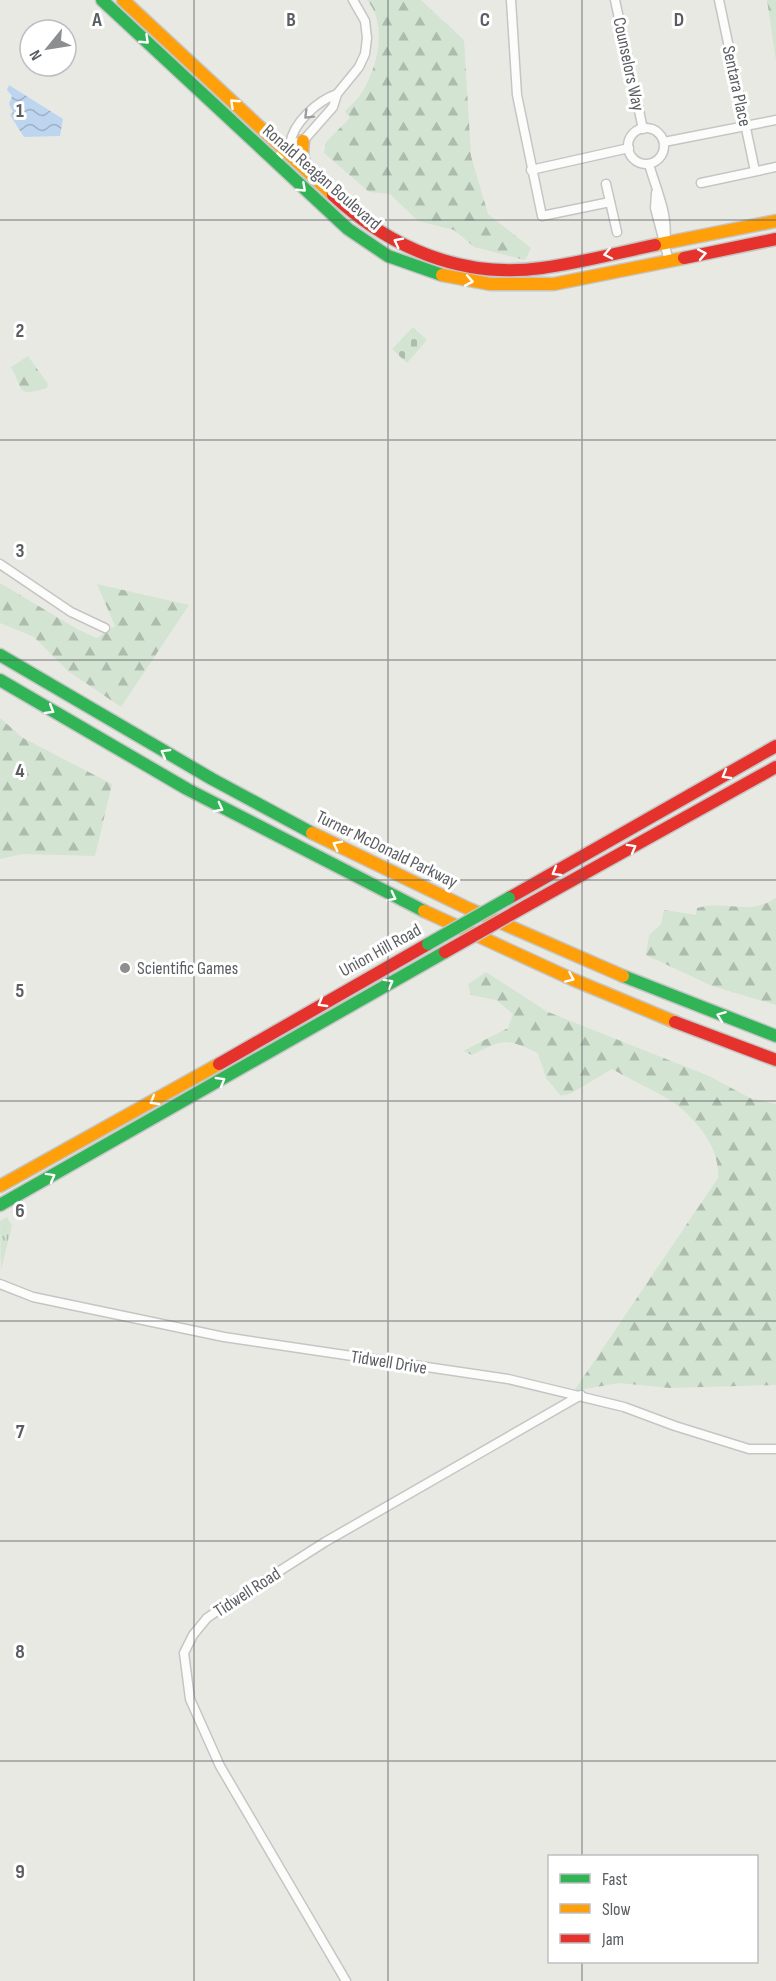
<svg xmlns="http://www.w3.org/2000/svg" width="776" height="1981" font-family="'Sofia Sans Condensed',sans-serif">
  <defs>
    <pattern id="grass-tufts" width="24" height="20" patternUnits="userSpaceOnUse" patternTransform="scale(1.5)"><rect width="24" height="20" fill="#d3e4d2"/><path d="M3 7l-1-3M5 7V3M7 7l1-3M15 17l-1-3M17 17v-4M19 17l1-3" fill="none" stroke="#aebcae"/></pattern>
    <pattern id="forest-firs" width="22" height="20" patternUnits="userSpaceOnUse" patternTransform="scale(1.5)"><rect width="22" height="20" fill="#d3e4d2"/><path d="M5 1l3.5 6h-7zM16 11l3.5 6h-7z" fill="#aebcae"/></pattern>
    <pattern id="cemetery-stones" width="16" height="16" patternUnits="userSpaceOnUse" patternTransform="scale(1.5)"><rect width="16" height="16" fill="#d3e4d2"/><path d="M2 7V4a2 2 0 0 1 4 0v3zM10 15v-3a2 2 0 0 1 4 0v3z" fill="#aebcae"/></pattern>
    <pattern id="water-waves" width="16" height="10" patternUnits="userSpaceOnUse" patternTransform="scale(1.5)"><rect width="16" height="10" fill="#bdd5ee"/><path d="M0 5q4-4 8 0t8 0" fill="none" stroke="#9db0c4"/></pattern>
  </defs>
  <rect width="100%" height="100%" fill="#e9e9e4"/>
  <polygon fill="url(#grass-tufts)" points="7,1217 12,1226 1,1270 0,1221"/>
  <g fill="url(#forest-firs)">
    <path d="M367 0H421L464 40 471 156 488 214 531 248 525 260 474 247 454 230 418 221 390 194 369 192 324 153 326 142 350 118 345 111C350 106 357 100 361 94 378 68 388 24 367 0Z"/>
    <polygon points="767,0 776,0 776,61"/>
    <path d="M28 356 48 384 47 388C15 398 24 389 11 367Z"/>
    <polygon points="0,583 77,629 97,638 115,626 97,584 189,605 121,707 68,671 34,637 0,623"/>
    <polygon points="0,718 23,738 112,784 95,856 22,854 0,859"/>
    <path d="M776 898V1005L712 986 646 955 649 935 661 924 664 910 696 915 697 908C728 899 745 917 776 898Z"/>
    <path d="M486 972 548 1012 709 1076 750 1098 776 1104V1385L670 1388 619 1383 574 1391 718 1178C720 1151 702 1127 682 1109 668 1096 630 1080 612 1069L570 1094 561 1096 546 1078 538 1053C507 1038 503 1039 472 1055L463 1051 508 1028 513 1014 496 1000 471 995 468 984Z"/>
  </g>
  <polygon fill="url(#cemetery-stones)" points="413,327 427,340 407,363 392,349"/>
  <polygon fill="url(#water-waves)" points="9,85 63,119 60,136 24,137 10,115 13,112 9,104 12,96 7,90"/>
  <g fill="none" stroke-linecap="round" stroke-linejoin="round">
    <defs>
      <g id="street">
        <polyline points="511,0 517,95 542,216 610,202"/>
        <polyline points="615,0 643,129"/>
        <polyline points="719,0 755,171"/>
        <circle cx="646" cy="146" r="18"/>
        <polyline points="664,142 776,120"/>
        <path d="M290 144C293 123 317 101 337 94"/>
        <polyline points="274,162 290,144 303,141 333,107 337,94 359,67 365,54 367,38 365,21 353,0"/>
        <path d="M649 164C656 190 669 214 665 243"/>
        <polyline points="531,170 629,148"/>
        <polyline points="701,183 776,167"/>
        <polyline points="606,184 617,232"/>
        <polyline points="656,193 655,208 669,261"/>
        <polyline points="0,564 71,612 105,628"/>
        <polyline points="0,1284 33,1297 224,1337 508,1379 624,1407 675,1426 749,1449 776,1449"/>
        <polyline points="346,1981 220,1766 190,1699 184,1653 193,1635 207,1618 226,1605 325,1542 581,1395"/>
      </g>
      <g id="fast">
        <polyline points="102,0 348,229 388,256 442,275"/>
        <polyline points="0,655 212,779 312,833"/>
        <polyline points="0,680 187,789 424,911"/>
        <polyline points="623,976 776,1036"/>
        <polyline points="0,1205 445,952"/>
      </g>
      <g id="slow">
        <polyline points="123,0 333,195"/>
        <polyline points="303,141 302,156 306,169"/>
        <polyline points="655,245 776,221"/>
        <polyline points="442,275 490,284 554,284 684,258"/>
        <polyline points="312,833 465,907 623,976"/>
        <polyline points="424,911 574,980 675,1022"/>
        <polyline points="0,1186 219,1064"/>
      </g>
      <g id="jam">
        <path d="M333 195C390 248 462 279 542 268 580 263 617 253 655 245"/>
        <polyline points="684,258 776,239"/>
        <polyline points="509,898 776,746"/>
        <polyline points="526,906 776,767"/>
        <polyline points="675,1022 776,1060"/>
        <polyline points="219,1064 428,944"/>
      </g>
    </defs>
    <use href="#street" stroke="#c5c5c5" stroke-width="11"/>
    <use href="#fast" stroke="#c4c5c5" stroke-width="15"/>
    <use href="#slow" stroke="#c4c5c5" stroke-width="15"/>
    <use href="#jam" stroke="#c4c5c5" stroke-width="15"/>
    <use href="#street" stroke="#fcfcfb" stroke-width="8"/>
    <use href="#fast" stroke="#30b455" stroke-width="12"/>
    <use href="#slow" stroke="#ff9f0a" stroke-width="12"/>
    <use href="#jam" stroke="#e5322d" stroke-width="12"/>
    <defs>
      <polyline id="fast-bridge" points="428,944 509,898"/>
      <polyline id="jam-bridge" points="445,952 526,906"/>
    </defs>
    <use href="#fast-bridge" stroke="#c4c5c5" stroke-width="15" stroke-linecap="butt"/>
    <use href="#jam-bridge" stroke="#c4c5c5" stroke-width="15" stroke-linecap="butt"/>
    <use href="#fast-bridge" stroke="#30b455" stroke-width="12"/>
    <use href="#jam-bridge" stroke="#e5322d" stroke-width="12"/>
  </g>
  <defs><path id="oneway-chevron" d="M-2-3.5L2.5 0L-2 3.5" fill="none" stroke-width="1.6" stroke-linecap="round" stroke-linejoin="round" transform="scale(1.5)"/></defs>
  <g stroke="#fff">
    <use href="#oneway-chevron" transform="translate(145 40) rotate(43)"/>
    <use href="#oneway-chevron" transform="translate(234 103) rotate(-137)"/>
    <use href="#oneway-chevron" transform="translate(302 188) rotate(43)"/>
    <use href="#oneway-chevron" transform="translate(398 242) rotate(-153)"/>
    <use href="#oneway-chevron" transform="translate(608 254) rotate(168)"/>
    <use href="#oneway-chevron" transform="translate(702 254) rotate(-11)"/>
    <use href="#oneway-chevron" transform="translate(469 281) rotate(10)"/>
    <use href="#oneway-chevron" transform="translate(50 710) rotate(31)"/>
    <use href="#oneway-chevron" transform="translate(165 753) rotate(-150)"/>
    <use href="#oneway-chevron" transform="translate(726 775) rotate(150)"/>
    <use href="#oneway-chevron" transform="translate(219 808) rotate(28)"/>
    <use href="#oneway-chevron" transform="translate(337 845) rotate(-153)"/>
    <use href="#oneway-chevron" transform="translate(632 848) rotate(-29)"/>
    <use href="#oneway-chevron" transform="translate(556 872) rotate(150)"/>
    <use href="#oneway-chevron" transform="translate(392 897) rotate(27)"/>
    <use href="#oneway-chevron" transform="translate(570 978) rotate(24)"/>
    <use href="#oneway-chevron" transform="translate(389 983) rotate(-29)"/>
    <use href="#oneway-chevron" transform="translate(322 1003) rotate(150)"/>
    <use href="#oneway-chevron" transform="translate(721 1016) rotate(-159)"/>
    <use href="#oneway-chevron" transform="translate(221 1081) rotate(-30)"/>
    <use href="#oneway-chevron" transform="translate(154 1101) rotate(150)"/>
    <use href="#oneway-chevron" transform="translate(51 1177) rotate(-29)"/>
  </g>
  <use stroke="#9b9d9f" href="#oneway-chevron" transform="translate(308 115) rotate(135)"/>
  <path fill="none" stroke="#5a5d61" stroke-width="1.5" stroke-opacity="0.55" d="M194 0V1981M388 0V1981M582 0V1856M0 220H776M0 440H776M0 660H776M0 880H776M0 1101H776M0 1321H776M0 1541H776M0 1761H776M582 1962V1981"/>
  <circle fill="#8c8e8f" stroke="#fff" stroke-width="2" cx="125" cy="968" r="6"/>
  <g text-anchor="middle" stroke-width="6" stroke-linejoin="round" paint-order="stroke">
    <g font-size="18" fill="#5a5d61" stroke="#fff">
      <text transform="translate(629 64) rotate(78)" y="6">Counselors Way</text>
      <text transform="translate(737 86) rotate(78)" y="6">Sentara Place</text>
      <text transform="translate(322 177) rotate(41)" y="6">Ronald Reagan Boulevard</text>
      <text transform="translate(387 849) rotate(26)" y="6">Turner McDonald Parkway</text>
      <text transform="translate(380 950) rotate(-29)" y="6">Union Hill Road</text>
      <text transform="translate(389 1362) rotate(9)" y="6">Tidwell Drive</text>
      <text transform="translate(247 1592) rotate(-33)" y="6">Tidwell Road</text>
    </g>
    <g font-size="18" fill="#5a5d61" stroke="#fff" text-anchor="start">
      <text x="137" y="974">Scientific Games</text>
    </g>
  </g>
  <g font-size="20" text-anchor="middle" font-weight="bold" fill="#5a5d61" stroke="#fff" stroke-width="6" stroke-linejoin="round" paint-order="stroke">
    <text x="97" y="26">A</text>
    <text x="291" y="26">B</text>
    <text x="485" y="26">C</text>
    <text x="679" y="26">D</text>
    <text x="20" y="117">1</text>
    <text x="20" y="337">2</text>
    <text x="20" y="557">3</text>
    <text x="20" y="777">4</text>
    <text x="20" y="997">5</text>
    <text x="20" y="1217">6</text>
    <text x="20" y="1438">7</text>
    <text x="20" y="1658">8</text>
    <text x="20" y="1878">9</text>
  </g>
  <rect x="548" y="1855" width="210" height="108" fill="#ffffff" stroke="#bdbec0" stroke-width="1.5"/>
  <rect x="560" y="1874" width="30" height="9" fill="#30b455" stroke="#bdbec0" stroke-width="1.5"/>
  <text x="602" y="1885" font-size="18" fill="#5a5d61">Fast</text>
  <rect x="560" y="1904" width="30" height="9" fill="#ff9f0a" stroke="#bdbec0" stroke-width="1.5"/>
  <text x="602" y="1915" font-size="18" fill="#5a5d61">Slow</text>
  <rect x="560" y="1934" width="30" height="9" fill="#e5322d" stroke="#bdbec0" stroke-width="1.5"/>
  <text x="602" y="1945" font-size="18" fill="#5a5d61">Jam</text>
  <g transform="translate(48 48) rotate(240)"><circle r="28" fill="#ffffff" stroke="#bdbec0" stroke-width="1.5"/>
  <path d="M0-4.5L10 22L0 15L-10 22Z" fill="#8c8e8f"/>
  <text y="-9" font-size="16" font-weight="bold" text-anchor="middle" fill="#5a5d61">N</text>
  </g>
</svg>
